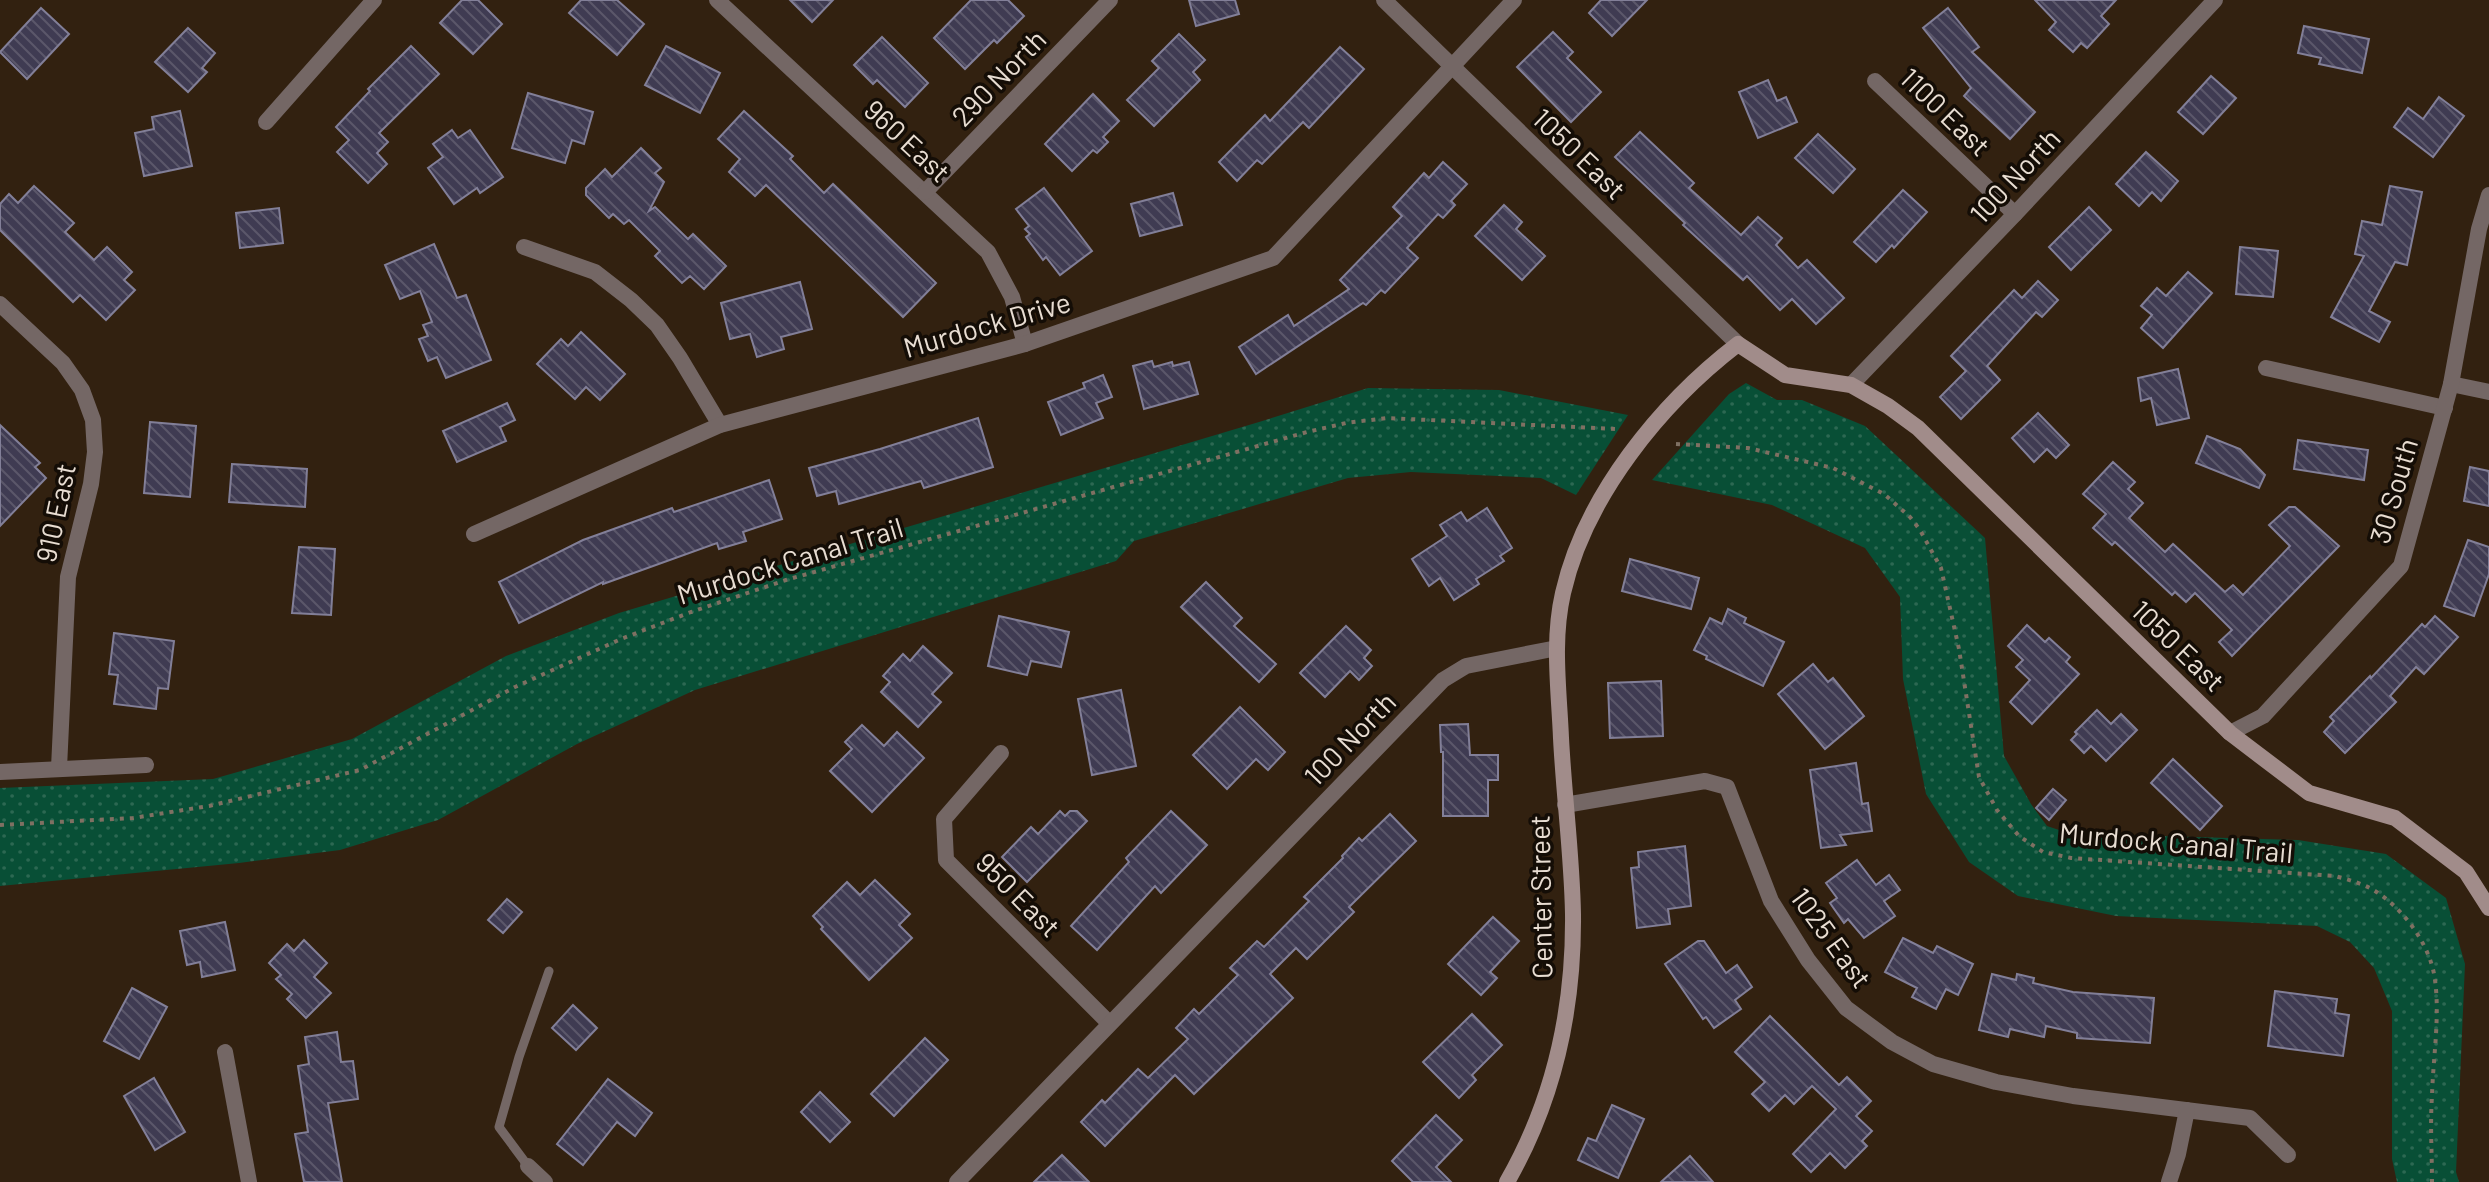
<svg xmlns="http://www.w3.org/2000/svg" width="2489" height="1182" font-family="Barlow,sans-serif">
  <defs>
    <pattern id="grass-dots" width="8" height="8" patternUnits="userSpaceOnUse" patternTransform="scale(2)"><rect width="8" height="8" fill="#084f36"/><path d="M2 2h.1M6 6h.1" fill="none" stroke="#2c6852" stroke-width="1.8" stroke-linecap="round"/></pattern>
    <pattern id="building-back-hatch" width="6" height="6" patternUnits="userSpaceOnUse" patternTransform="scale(2)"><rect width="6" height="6" fill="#3f3b52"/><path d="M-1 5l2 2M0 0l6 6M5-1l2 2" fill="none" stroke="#5b576a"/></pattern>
  </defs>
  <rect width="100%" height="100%" fill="#322110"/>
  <g fill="url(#grass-dots)">
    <polygon points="1746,383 1777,400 1802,400 1865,426 1985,538 2004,756 2031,804 2047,826 2080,837 2127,835 2298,840 2386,854 2446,898 2465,964 2456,1172 2459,1182 2397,1182 2392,1159 2392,1011 2374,968 2350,942 2317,926 2116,916 2018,896 1969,862 1926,794 1903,679 1900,597 1865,548 1772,505 1652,480 1729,394"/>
    <polygon points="1368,388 1499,390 1628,415 1576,495 1541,478 1411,472 1348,478 1134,541 1116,561 695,690 577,744 438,820 340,850 239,863 0,886 0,788 213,779 352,739 506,656 619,613 1259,422"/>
  </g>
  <g fill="url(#building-back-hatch)" stroke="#827f98" stroke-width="2">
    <polygon points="462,0 478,0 502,24 473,54 440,23"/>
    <polygon points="581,0 617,0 644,24 617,55 569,13"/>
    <polygon points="790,0 833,0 812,22"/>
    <polygon points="971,0 1008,0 1024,16 997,43 994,40 965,69 934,38"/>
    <polygon points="1189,0 1235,0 1239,14 1196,26"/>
    <polygon points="1601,0 1647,0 1612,36 1589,13"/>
    <polygon points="2035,0 2116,0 2101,16 2109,24 2087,48 2081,43 2073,52 2049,30 2056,22"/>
    <polygon points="41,8 69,34 27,79 0,52"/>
    <polygon points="1948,8 1979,47 1972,52 2035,112 2010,139 1964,96 1971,88 1923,28"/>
    <polygon points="2304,26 2369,39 2362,73 2319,64 2321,58 2298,53"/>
    <polygon points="188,28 215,53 202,68 207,72 188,92 155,62"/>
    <polygon points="1553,32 1573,52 1567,58 1601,92 1571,122 1517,67"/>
    <polygon points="1179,34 1205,60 1193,72 1200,80 1154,126 1127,100 1159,68 1152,61"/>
    <polygon points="882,37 928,83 905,107 877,80 873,84 854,65"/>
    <polygon points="411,46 439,74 379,133 388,142 377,153 387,164 368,183 337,152 349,140 336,127 370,91 368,89"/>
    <polygon points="666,46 720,73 700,113 645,85"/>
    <polygon points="1340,47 1364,69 1309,128 1303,122 1262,164 1257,160 1237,181 1219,162 1265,115 1270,121"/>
    <polygon points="2211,76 2236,98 2203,134 2178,112"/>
    <polygon points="1768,80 1777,101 1786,97 1797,122 1758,138 1739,92"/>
    <polygon points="528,93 593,112 584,144 572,140 565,163 512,148"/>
    <polygon points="1093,94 1119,121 1103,137 1108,142 1097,153 1093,150 1072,171 1045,144"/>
    <polygon points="2439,97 2464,116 2433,157 2394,127 2408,108 2423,119"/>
    <polygon points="180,111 192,166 144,176 135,133 154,129 152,117"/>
    <polygon points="744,111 793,156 790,159 824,193 833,184 936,283 903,317 766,185 755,196 729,172 740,159 718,139"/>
    <polygon points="452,130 458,138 470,130 503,177 480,193 477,188 454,204 428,168 443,157 433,144"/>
    <polygon points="1640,132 1694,183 1689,188 1741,235 1758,217 1782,238 1776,245 1798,268 1807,260 1844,298 1816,324 1792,299 1780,310 1747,276 1743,280 1683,225 1685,223 1615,157"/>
    <polygon points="1818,134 1855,169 1833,193 1795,158"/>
    <polygon points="641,148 661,168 655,173 664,182 649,211 655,207 688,239 693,234 726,266 704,289 690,276 682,283 655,256 660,251 629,220 624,224 613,214 609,218 586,195 586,188 605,169 612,177"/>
    <polygon points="2146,152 2178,181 2161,201 2152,192 2139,206 2116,184"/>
    <polygon points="1443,162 1467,184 1451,201 1455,205 1443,218 1438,214 1407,248 1418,258 1385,293 1381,290 1366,305 1363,303 1256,374 1239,347 1288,315 1294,326 1349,289 1340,280 1402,216 1393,207 1424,173 1429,178"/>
    <polygon points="34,186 74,223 65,232 94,260 107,247 132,272 124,280 135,290 106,320 80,295 73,302 0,230 0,204 9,194 18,203"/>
    <polygon points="2390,186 2422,192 2407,265 2395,262 2369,311 2390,322 2379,342 2331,317 2364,256 2355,254 2362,221 2382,225"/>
    <polygon points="1044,188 1092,251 1060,275 1046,257 1043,260 1026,237 1030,234 1025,229 1029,226 1016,209"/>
    <polygon points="1903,190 1927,212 1894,248 1892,245 1876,262 1854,242"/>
    <polygon points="1173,193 1182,225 1140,236 1131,204"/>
    <polygon points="1504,205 1522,222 1516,229 1545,256 1522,280 1475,236"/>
    <polygon points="2089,207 2111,230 2071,270 2049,247"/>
    <polygon points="279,208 283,243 240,248 236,213"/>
    <polygon points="434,244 457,298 466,295 491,360 446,378 437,357 428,361 419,339 428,336 423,325 432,322 420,291 400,299 385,265"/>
    <polygon points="2240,247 2278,251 2273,297 2236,294"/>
    <polygon points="2188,272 2212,293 2163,348 2141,328 2152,315 2141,306 2157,288 2166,296"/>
    <polygon points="2038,281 2058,300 2042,317 2036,312 1987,366 2000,380 1961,419 1940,397 1966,371 1951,356 2014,290 2022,298"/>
    <polygon points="800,282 812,329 781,337 784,349 757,357 750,334 730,339 721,303"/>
    <polygon points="581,332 625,374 600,400 586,387 575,399 537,364 561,339 568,346"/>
    <polygon points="1152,361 1154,367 1172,362 1173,366 1189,362 1198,394 1144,409 1133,366"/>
    <polygon points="2178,369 2189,418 2157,425 2151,398 2141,401 2138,378"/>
    <polygon points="1103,375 1112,397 1096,403 1103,418 1061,435 1048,402 1085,388 1083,383"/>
    <polygon points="507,403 515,420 500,427 506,441 457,462 443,431"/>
    <polygon points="2038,413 2069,445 2056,458 2047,449 2034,462 2012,438"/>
    <polygon points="978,418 993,467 924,488 921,481 839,504 836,491 817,496 809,468 880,449"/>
    <polygon points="150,422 196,426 190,497 144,493"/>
    <polygon points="0,425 40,463 35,467 46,478 0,526"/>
    <polygon points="2207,436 2240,449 2265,475 2259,488 2196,463"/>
    <polygon points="2298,440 2368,450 2364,480 2294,469"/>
    <polygon points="2113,462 2135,482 2128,489 2143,503 2129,518 2165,552 2173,544 2225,592 2233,585 2243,595 2290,546 2269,525 2289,507 2295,507 2339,546 2232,656 2219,642 2232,630 2195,593 2186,602 2175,592 2172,595 2115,542 2112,545 2093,528 2106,514 2083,494"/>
    <polygon points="232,464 307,469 305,507 229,502"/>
    <polygon points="2470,467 2489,471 2489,506 2464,501"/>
    <polygon points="769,480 782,519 743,532 746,541 719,549 717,543 603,584 603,582 519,623 499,582 583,540 672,508 674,512"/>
    <polygon points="1487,508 1512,548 1500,556 1504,561 1476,579 1479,584 1454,600 1440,578 1429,586 1412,559 1447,536 1440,525 1461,512 1467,521"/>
    <polygon points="2468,540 2489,547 2489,574 2474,616 2444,606"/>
    <polygon points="299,547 335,549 331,615 292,613"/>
    <polygon points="1630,559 1699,578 1691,609 1622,591"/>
    <polygon points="1206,582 1242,618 1234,626 1276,664 1259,682 1181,607"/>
    <polygon points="1728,609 1746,618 1744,623 1784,642 1763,686 1706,659 1707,656 1694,650 1710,618 1722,624"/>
    <polygon points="999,616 1069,632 1061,667 1031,661 1027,675 988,666"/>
    <polygon points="2435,616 2458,637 2424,674 2416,667 2390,696 2396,702 2345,753 2324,732 2334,721 2330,717 2370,676 2371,678 2422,624 2425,627"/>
    <polygon points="2027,625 2045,642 2049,638 2070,657 2066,662 2079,674 2032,724 2010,702 2030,680 2016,667 2023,660 2008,646"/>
    <polygon points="1346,626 1371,650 1364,658 1372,666 1359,680 1350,671 1325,697 1300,673"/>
    <polygon points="114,633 174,641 168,689 158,688 156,709 114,704 118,675 109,674"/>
    <polygon points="923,646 952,673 932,694 941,702 918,727 881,692 890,682 883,676 903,654 910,661"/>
    <polygon points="1813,664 1828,682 1833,678 1864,716 1825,749 1778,694"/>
    <polygon points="1661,681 1663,736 1610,738 1608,683"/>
    <polygon points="1121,690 1136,766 1092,775 1078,699"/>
    <polygon points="1240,707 1285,752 1268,770 1256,759 1227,789 1193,755"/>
    <polygon points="2097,710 2111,724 2121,714 2137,730 2106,761 2091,746 2084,753 2071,740 2077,734 2075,732"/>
    <polygon points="1468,724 1470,755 1498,755 1498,780 1488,780 1488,816 1443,816 1443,752 1441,752 1440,725"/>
    <polygon points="862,725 884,746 897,732 924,758 872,812 830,771 852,749 845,742"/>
    <polygon points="2173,759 2222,806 2200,830 2151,783"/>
    <polygon points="1856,763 1862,804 1868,803 1872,831 1840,835 1846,845 1821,848 1810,770"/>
    <polygon points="2053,789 2066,800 2049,820 2036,808"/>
    <polygon points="1060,811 1065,816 1070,811 1077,811 1087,821 1027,882 1002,857 1031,827 1038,834"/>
    <polygon points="1171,811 1207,845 1161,893 1155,886 1097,950 1071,926 1129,862 1126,858"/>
    <polygon points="1390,814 1416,841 1349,907 1354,912 1307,959 1296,948 1270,974 1293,998 1194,1094 1175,1075 1105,1146 1081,1122 1102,1100 1105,1103 1138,1069 1148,1078 1188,1039 1176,1028 1194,1009 1199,1014 1238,975 1230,968 1257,941 1264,947 1309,901 1304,897 1343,858 1342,856 1359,838 1362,841"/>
    <polygon points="1685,846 1691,906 1668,909 1670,924 1637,928 1631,868 1639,867 1638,852"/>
    <polygon points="1857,860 1876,885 1889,875 1900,890 1884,901 1895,916 1864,938 1848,919 1844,923 1830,903 1837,898 1826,883"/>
    <polygon points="875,880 910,914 899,925 912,938 869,980 821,929 823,927 813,916 847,882 860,895"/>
    <polygon points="507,899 522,912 503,933 488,920"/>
    <polygon points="1493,917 1519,941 1490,972 1497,978 1481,995 1448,964"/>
    <polygon points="225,922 235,970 202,977 200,962 187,965 180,931"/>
    <polygon points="1903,938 1933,953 1937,946 1973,964 1958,995 1946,989 1936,1009 1912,997 1917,988 1885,972"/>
    <polygon points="304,940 327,963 314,977 331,993 306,1018 287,999 292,994 276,979 281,975 269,963 287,944 294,951"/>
    <polygon points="1698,941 1704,941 1726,973 1737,965 1752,987 1735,1000 1741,1009 1714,1028 1706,1017 1703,1019 1665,964"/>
    <polygon points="1992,974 2016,980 2017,974 2034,978 2033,983 2073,992 2154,998 2150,1043 2077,1038 2077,1033 2046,1026 2044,1037 2010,1029 2008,1037 1979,1030"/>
    <polygon points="132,988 167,1007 139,1059 104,1041"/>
    <polygon points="2275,991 2337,999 2335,1013 2349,1015 2343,1056 2268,1046"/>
    <polygon points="573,1005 597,1028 576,1050 552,1028"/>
    <polygon points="1472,1014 1502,1045 1472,1075 1476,1080 1459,1098 1423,1062"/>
    <polygon points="1770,1016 1839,1085 1847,1077 1871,1101 1856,1116 1872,1131 1862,1141 1867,1146 1845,1168 1830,1153 1811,1172 1793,1154 1836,1109 1812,1086 1794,1104 1785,1095 1769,1111 1752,1094 1765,1082 1735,1052"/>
    <polygon points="337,1032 341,1062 353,1061 358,1099 328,1103 342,1182 304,1182 295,1134 308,1132 298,1066 309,1064 305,1037"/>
    <polygon points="925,1038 948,1060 894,1116 871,1094"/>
    <polygon points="154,1078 185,1132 155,1150 124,1096"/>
    <polygon points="608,1079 652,1113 635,1136 617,1122 583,1165 557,1144"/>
    <polygon points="820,1092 850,1122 830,1142 801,1112"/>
    <polygon points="1612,1105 1644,1119 1618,1178 1578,1160 1588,1138 1596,1141"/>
    <polygon points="1436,1115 1462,1140 1436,1167 1451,1182 1413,1182 1392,1161"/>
    <polygon points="1062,1155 1089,1182 1034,1182"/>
    <polygon points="1690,1156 1713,1182 1661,1182"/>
  </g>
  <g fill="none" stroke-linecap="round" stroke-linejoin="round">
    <g stroke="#7f7062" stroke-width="4" stroke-dasharray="4 6" stroke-linecap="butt">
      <path d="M1676 444 1748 448 1833 468 1884 494 1910 517 1920 530 1941 568 1959 649 1979 777 1997 810 2019 836 2043 852 2071 858 2335 876C2349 880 2362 883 2375 891 2404 909 2431 946 2435 980 2440 1018 2433 1058 2432 1096 2430 1125 2432 1153 2432 1182"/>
      <polyline points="0,825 133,818 209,806 360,770 515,687 621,639 691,612 786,580 1307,432 1346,423 1387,418 1616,429"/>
    </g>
    <polyline stroke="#746765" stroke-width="9" points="528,1166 499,1127 519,1057 549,971"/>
    <g stroke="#746765" stroke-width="16">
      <polyline points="717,0 988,252 1012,297 1025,344"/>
      <polyline points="1384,0 1738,344"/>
      <polyline points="1875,81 2015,214"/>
      <polyline points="266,122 374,0"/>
      <polyline points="925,192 1110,0"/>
      <polyline points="524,247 595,272 631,300 657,325 680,358 720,425"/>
      <polyline points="0,304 63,363 82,390 93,420 95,452 91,484 68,577 59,768"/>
      <polyline points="2266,368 2445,408"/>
      <polyline points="2451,384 2489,392"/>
      <polyline points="1851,385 2015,214 2215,0"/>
      <polyline points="474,534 720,425 1025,344 1273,258 1514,0"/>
      <polyline points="2230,733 2263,716 2401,566 2451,384 2479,229 2489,195"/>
      <polyline points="1001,753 944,819 946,860 1109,1023"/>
      <polyline points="0,772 146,765"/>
      <polyline points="1565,805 1705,781 1727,787 1771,901 1808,960 1846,1008 1892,1042 1933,1064 1996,1082 2073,1096 2250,1118 2288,1155"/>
      <polyline points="225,1052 249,1182"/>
      <polyline points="528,1166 545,1182"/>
      <polyline points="957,1182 1443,680 1466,666 1557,648"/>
      <polyline points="2169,1182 2178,1154 2187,1110"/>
    </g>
    <path stroke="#a18c8a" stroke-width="16" d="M1507 1182C1554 1100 1574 1009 1573 914 1572 856 1564 797 1561 738 1559 690 1552 641 1563 593 1585 496 1661 403 1738 344L1785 375 1851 385 1888 406 1918 428 2230 733 2309 793 2395 818 2466 872 2489 908"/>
  </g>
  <g text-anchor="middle" stroke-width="7" stroke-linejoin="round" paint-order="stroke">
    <g font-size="28" fill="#e8ddd2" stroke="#140d06">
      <text transform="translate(999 78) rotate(-46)" y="10">290 North</text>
      <text transform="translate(1945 112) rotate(44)" y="10">1100 East</text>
      <text transform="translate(907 141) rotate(43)" y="10">960 East</text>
      <text transform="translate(1579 154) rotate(44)" y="10">1050 East</text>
      <text transform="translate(2015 176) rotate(-47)" y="10">100 North</text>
      <text transform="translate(987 325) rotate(-16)" y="10">Murdock Drive</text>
      <text transform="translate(2394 491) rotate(-74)" y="10">30 South</text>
      <text transform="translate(56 513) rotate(-78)" y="10">910 East</text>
      <text transform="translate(790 561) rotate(-17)" y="10">Murdock Canal Trail</text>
      <text transform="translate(2178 646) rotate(44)" y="10">1050 East</text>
      <text transform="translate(1350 739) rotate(-46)" y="10">100 North</text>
      <text transform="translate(2176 843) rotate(5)" y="10">Murdock Canal Trail</text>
      <text transform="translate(1018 895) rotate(45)" y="10">950 East</text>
      <text transform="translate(1541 897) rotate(-91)" y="10">Center Street</text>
      <text transform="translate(1831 938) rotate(54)" y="10">1025 East</text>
    </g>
  </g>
</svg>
